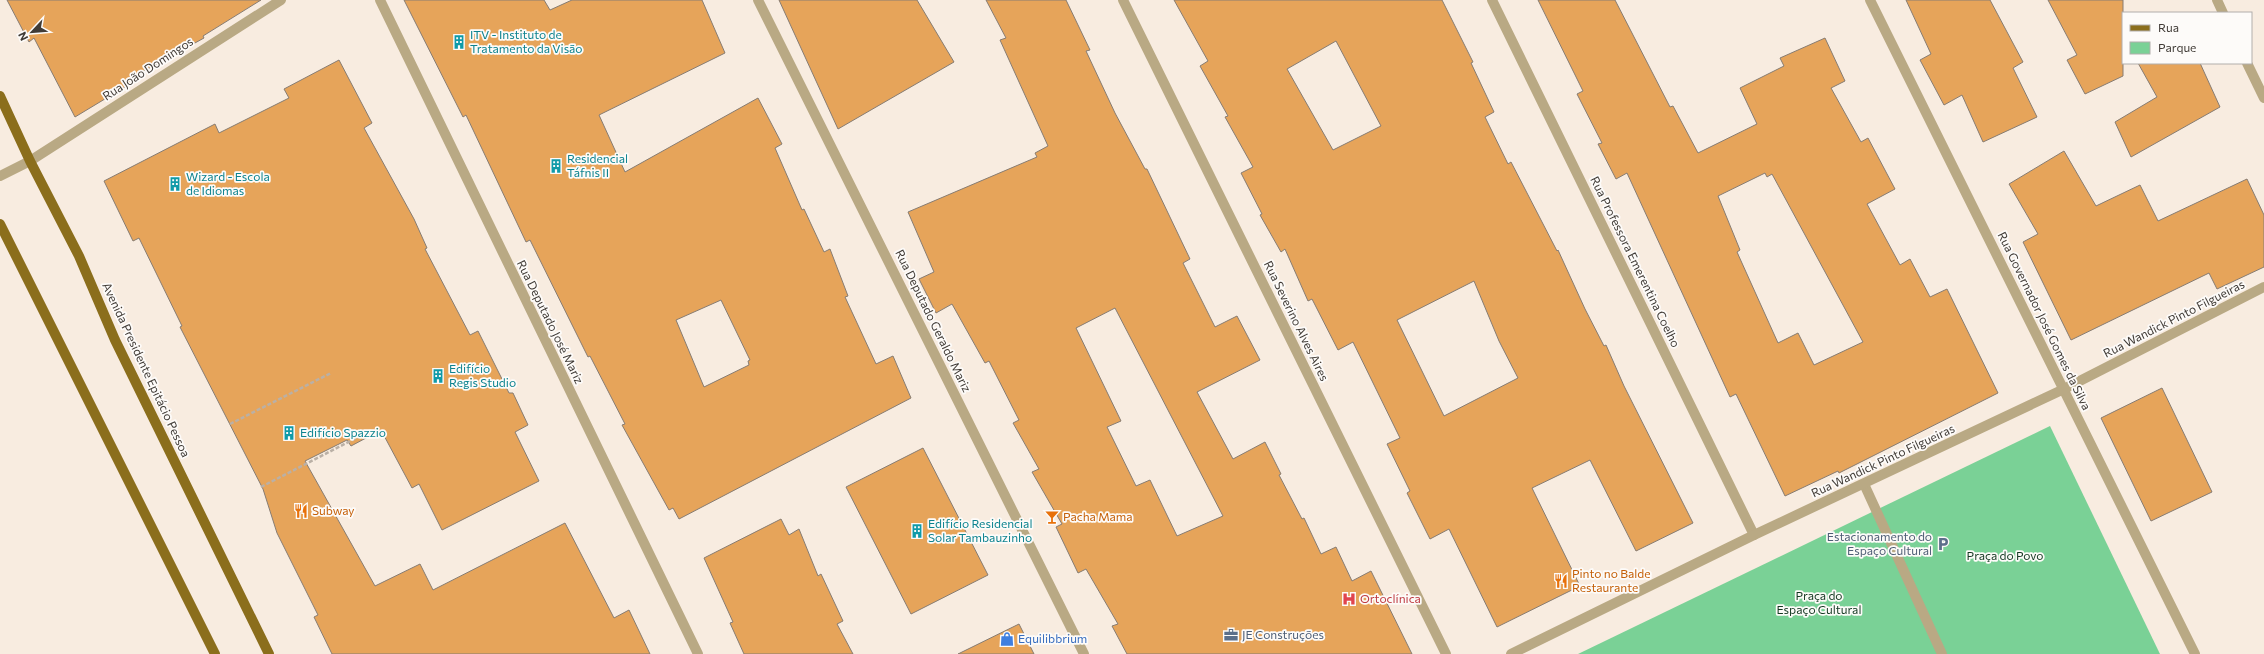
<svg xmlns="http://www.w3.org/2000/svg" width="2264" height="654" font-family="Commissioner,sans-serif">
  <rect width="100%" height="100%" fill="#f8ece0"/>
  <polygon fill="#7ad196" points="2050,426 2160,654 1578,654"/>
  <g fill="#e6a45a" stroke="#877c72" fill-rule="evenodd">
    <polygon points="7,0 261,0 203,36 204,38 131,78 133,82 75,117 34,38 29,42"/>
    <path d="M404 0H544L550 10 572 0H702L725 53 599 115 625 172 758 98 782 144 775 148 802 210 804 209 824 252 830 249 848 296 845 297 876 364 893 356 911 398 679 519 673 508 669 510 622 425 625 424 590 356 588 357 530 240 526 242 466 115 463 117ZM721 300 750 360 748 361 749 365 704 387 676 320Z"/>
    <polygon points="779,0 917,0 954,62 838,129"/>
    <path d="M986 0H1066L1090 50 1086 51 1115 113 1145 169H1147L1190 259 1183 263 1215 327 1237 316 1260 360 1197 392 1233 459 1265 442 1281 474 1279 475 1302 519 1304 518 1321 554 1336 547 1352 581 1371 571 1412 654H1127L1112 626 1118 624 1086 569 1078 573 1056 527 1062 524 1032 472 1039 469 1013 423 1019 420 989 361 985 363 952 304 936 313 919 279 934 272 908 212 1037 157 1035 153 1048 146 1000 40 1006 38ZM1115 308 1223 516 1177 536 1150 480 1136 486 1107 427 1121 421 1076 328Z"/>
    <path d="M1174 0H1442L1473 62 1471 63 1494 112 1485 117 1508 164 1511 162 1557 251 1558 250 1585 309 1604 346 1606 345 1624 386 1693 523 1636 551 1590 460 1532 488 1580 586 1497 627 1449 529 1430 539 1407 493 1410 491 1387 444 1400 438 1353 342 1338 350 1312 299 1308 301 1285 249 1281 252 1260 215 1262 214 1241 173 1253 167 1225 117 1228 116 1200 66 1208 61ZM1336 41 1381 126 1333 150 1287 69ZM1474 281 1499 341 1518 378 1444 416 1397 320Z"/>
    <path d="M1538 0H1615L1670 107 1673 106 1698 153 1757 124 1740 88 1784 66 1780 58 1825 38 1845 81 1831 88 1861 142 1868 138 1895 189 1867 204 1900 265 1910 259 1930 297 1947 289 1998 393 1839 473 1838 471 1785 496 1736 394 1730 397 1627 173 1616 179 1598 144 1602 143 1577 94 1583 91ZM1765 173 1767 177 1772 174 1863 342 1814 365 1798 333 1778 343 1737 252 1740 250 1718 196Z"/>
    <polygon points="1906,0 1990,0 2023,62 2013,68 2037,117 1983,142 1962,95 1944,105 1920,60 1931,54"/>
    <polygon points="2048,0 2123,0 2123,76 2085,94 2067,60 2077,55"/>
    <polygon points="339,60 372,123 364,128 414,219 427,248 425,249 470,335 478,331 509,393 513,393 528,425 515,432 539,481 442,530 419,484 412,488 381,430 351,446 347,440 305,461 375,586 420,564 433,590 565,523 614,618 629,610 650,654 332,654 314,617 318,615 277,533 263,489 180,327 182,326 139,238 133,241 104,181 215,124 219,133 289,98 284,89"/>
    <polygon points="2138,63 2200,63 2220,107 2131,157 2115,122 2157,97"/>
    <polygon points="2064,151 2096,206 2140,185 2158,221 2247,179 2264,215 2264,267 2217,289 2209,273 2071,340 2023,242 2038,234 2009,184"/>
    <polygon points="2162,388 2212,492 2151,521 2101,418"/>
    <polygon points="923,448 988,575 911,614 846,487"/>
    <polygon points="781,519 789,535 799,529 818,576 821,574 843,621 837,624 853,654 744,654 730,623 733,622 704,558"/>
    <polygon points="1019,624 1034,654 958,654"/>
  </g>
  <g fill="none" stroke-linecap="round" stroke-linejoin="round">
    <g stroke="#bab0a6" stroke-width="2.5" stroke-dasharray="4 2" stroke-linecap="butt">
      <polyline points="230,424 331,373"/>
      <polyline points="261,487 362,435"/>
    </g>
    <polyline stroke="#b9a984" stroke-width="10" points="1864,484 1942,654"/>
    <g stroke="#b9a984" stroke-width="10">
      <polyline points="380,0 698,654"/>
      <polyline points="1123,0 1446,654"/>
      <polyline points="2217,0 2223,13"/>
      <polyline points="2247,63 2264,98"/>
    </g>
    <g stroke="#b9a984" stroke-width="10">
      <polyline points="758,0 1084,654"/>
      <polyline points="1492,0 1754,535"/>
      <polyline points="1870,0 2195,654"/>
      <polyline points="0,176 30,161 281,0"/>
      <polyline points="1511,654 1754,535 2064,389 2264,287"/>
    </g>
    <g stroke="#8b6e1c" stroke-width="10">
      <polyline points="0,96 30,161 79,256 115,340 269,654"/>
      <polyline points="0,224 215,654"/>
    </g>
  </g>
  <defs>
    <symbol id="building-bare" viewBox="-9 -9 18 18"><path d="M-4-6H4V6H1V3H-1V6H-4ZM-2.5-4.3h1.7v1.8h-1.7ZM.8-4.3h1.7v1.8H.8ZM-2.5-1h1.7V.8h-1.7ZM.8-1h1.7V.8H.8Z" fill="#0f9aa8" stroke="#fdfbf9" stroke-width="2.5" paint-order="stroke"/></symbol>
    <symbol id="restaurant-bare" viewBox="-9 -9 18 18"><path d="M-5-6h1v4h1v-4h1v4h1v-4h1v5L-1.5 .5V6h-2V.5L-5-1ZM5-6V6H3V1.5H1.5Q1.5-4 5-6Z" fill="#e8710a" stroke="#fdfbf9" stroke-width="2.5" paint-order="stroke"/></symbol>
    <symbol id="bar-bare" viewBox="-9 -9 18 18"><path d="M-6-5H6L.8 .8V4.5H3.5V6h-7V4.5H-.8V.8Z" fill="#e8710a" stroke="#fdfbf9" stroke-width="2.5" paint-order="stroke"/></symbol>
    <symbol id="parking-bare" viewBox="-9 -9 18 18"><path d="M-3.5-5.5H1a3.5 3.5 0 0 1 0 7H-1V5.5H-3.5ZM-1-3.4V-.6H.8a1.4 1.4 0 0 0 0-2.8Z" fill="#5c6f8a" stroke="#fdfbf9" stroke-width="2.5" paint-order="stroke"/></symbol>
    <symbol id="hospital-bare" viewBox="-9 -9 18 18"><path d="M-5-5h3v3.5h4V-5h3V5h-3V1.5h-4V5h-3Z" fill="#e0444e" stroke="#fdfbf9" stroke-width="2.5" paint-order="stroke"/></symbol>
    <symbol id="office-bare" viewBox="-9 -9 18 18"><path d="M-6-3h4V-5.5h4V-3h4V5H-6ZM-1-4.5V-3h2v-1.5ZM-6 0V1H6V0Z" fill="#5c6f8a" stroke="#fdfbf9" stroke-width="2.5" paint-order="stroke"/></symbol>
    <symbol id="shop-bare" viewBox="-9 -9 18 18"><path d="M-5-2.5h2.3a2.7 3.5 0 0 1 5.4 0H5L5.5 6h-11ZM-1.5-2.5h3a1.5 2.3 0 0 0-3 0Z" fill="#3f7fe0" stroke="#fdfbf9" stroke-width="2.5" paint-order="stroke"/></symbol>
  </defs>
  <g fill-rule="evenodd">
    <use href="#building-bare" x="449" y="32" width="20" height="20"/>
    <use href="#building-bare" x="546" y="156" width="20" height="20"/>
    <use href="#building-bare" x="165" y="174" width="20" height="20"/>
    <use href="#building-bare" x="428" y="366" width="20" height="20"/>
    <use href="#building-bare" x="279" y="423" width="20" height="20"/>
    <use href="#restaurant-bare" x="291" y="501" width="20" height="20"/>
    <use href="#bar-bare" x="1042" y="507" width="20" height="20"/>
    <use href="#building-bare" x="907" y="521" width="20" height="20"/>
    <use href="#parking-bare" x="1933" y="534" width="20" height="20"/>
    <use href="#restaurant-bare" x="1551" y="571" width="20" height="20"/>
    <use href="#hospital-bare" x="1339" y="589" width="20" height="20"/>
    <use href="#office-bare" x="1221" y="625" width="20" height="20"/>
    <use href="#shop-bare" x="997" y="629" width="20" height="20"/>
  </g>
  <g text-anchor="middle" stroke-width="3.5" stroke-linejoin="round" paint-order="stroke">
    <g font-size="12" fill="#0d838f" stroke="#fdfbf9" text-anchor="start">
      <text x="470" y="39">ITV - Instituto de<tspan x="470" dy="14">Tratamento da Visão</tspan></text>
      <text x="567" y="163">Residencial<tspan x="567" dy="14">Táfnis II</tspan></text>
      <text x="186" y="181">Wizard - Escola<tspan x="186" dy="14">de Idiomas</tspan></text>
      <text x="449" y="373">Edifício<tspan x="449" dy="14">Regis Studio</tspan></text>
      <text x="300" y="437">Edifício Spazzio</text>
      <text x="928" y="528">Edifício Residencial<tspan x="928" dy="14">Solar Tambauzinho</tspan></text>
    </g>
    <g font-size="12" fill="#403b36" stroke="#fdfbf9">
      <text transform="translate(148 69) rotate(-33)" y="4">Rua João Domingos</text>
      <text transform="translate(1635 262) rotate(64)" y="4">Rua Professora Emerentina Coelho</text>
      <text transform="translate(2174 319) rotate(-27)" y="4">Rua Wandick Pinto Filgueiras</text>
      <text transform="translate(933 321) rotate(64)" y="4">Rua Deputado Geraldo Mariz</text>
      <text transform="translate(1296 321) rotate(64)" y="4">Rua Severino Alves Aires</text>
      <text transform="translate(2044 321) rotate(64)" y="4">Rua Governador José Gomes da Silva</text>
      <text transform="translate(550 322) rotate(64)" y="4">Rua Deputado José Mariz</text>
      <text transform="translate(146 370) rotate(65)" y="4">Avenida Presidente Epitácio Pessoa</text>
      <text transform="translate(1883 461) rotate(-25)" y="4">Rua Wandick Pinto Filgueiras</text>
    </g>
    <g font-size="12" fill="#c56008" stroke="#fdfbf9" text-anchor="start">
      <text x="312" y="515">Subway</text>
      <text x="1063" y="521">Pacha Mama</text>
      <text x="1572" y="578">Pinto no Balde<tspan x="1572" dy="14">Restaurante</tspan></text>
    </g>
    <g font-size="12" fill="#4e5e75" stroke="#fdfbf9" text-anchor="end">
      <text x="1932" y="541">Estacionamento do<tspan x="1932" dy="14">Espaço Cultural</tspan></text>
      <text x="1242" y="639" text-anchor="start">JE Construções</text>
    </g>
    <g font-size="12" fill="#133821" stroke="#fdfbf9">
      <text x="2005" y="560">Praça do Povo</text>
      <text x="1819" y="600">Praça do<tspan x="1819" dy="14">Espaço Cultural</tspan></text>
    </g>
    <g font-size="12" fill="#be3a42" stroke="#fdfbf9" text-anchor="start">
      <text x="1360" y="603">Ortoclínica</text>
    </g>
    <g font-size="12" fill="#366cbe" stroke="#fdfbf9" text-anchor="start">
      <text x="1018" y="643">Equilibbrium</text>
    </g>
  </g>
  <rect x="2122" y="12" width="130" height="52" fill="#fdfbf9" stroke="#b1aeab"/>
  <rect x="2130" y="25" width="20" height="6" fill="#8b6e1c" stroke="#b1aeab"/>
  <text x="2158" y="32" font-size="12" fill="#403b36">Rua</text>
  <rect x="2130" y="42" width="20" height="12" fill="#7ad196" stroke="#b1aeab"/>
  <text x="2158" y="52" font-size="12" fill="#403b36">Parque</text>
  <g transform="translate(32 32) rotate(244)" stroke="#fdfbf9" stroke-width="3" paint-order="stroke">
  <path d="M0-3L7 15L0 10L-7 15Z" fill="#403b36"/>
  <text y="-6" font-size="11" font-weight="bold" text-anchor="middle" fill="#403b36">N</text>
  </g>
</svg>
